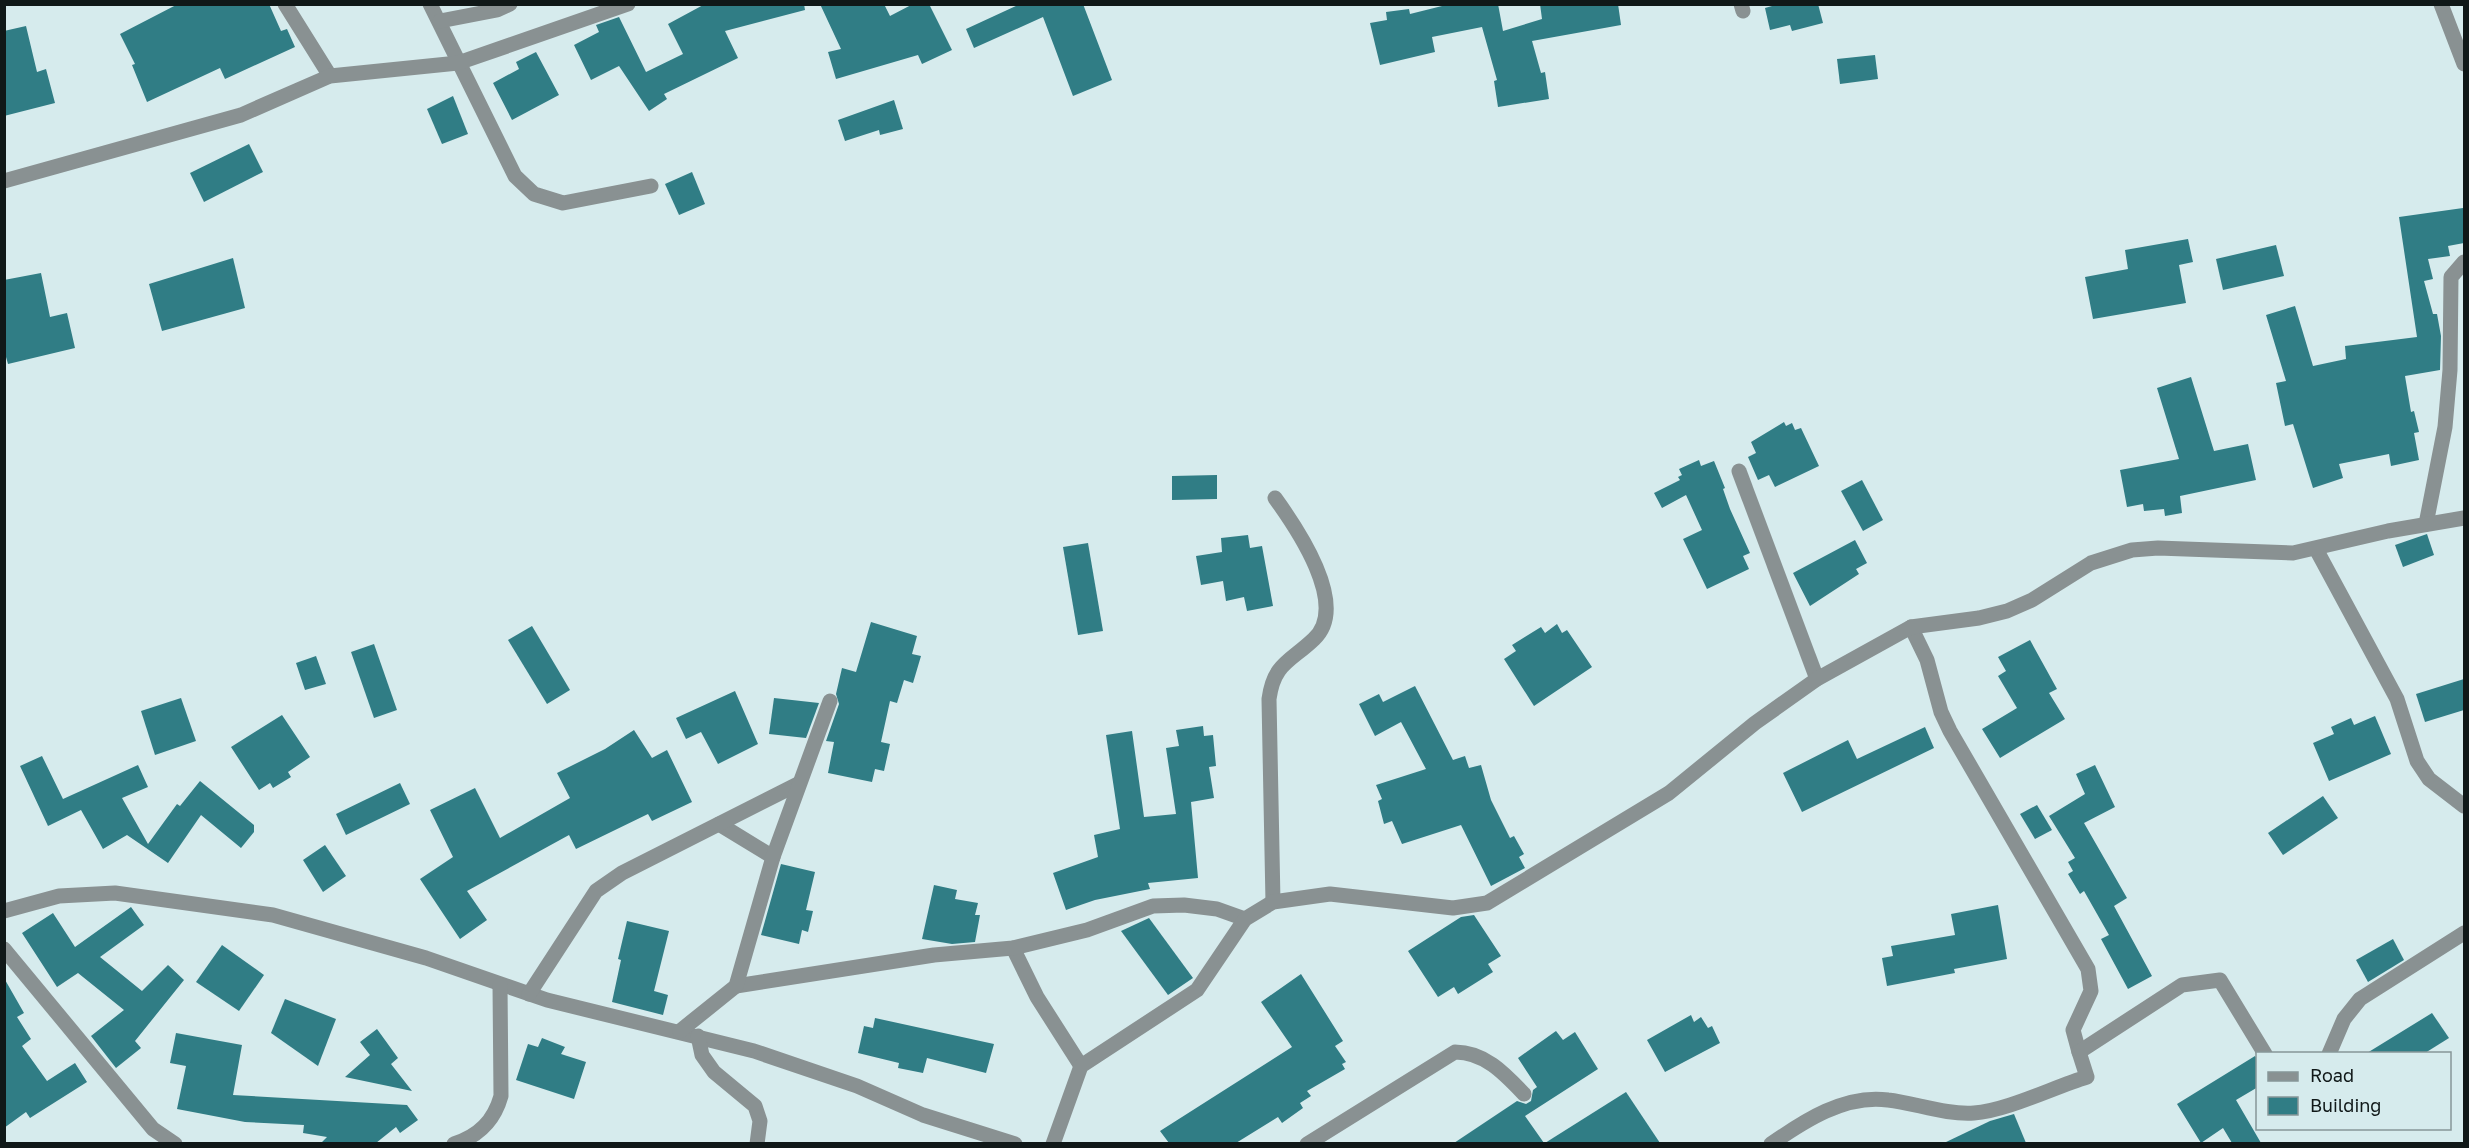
<svg xmlns="http://www.w3.org/2000/svg" width="2469" height="1148" font-family="'Golos Text',sans-serif">
  <rect width="100%" height="100%" fill="#d6ebed"/>
  <g fill="#307d85">
    <polygon points="178,4 269,4 281,31 287,29 295,47 225,79 220,68 147,102 132,65 135,64 120,34"/>
    <polygon points="705,4 804,4 805,10 725,31 738,58 664,94 667,99 649,111 619,66 591,80 574,45 599,32 596,25 619,17 646,72 683,54 668,24"/>
    <polygon points="820,4 884,4 890,16 913,4 929,4 952,50 922,64 918,55 836,79 828,52 841,49"/>
    <polygon points="1020,4 1083,4 1112,80 1073,96 1043,17 974,48 966,29"/>
    <polygon points="1450,4 1498,4 1503,31 1542,19 1540,4 1618,4 1621,25 1532,41 1541,73 1545,72 1549,99 1498,107 1494,81 1497,80 1482,27 1432,37 1435,52 1380,65 1370,23 1387,20 1386,12 1409,9 1410,14"/>
    <polygon points="1779,4 1818,4 1823,23 1792,31 1790,25 1770,30 1765,8"/>
    <polygon points="26,26 37,72 46,69 55,103 4,116 4,31"/>
    <polygon points="536,52 559,95 512,120 493,83 519,69 516,62"/>
    <polygon points="1875,55 1878,79 1840,84 1837,59"/>
    <polygon points="453,96 468,134 442,144 427,109"/>
    <polygon points="894,100 903,129 880,135 879,130 845,141 838,120"/>
    <polygon points="249,144 263,172 204,202 190,173"/>
    <polygon points="692,172 705,204 679,215 665,184"/>
    <polygon points="2463,208 2464,243 2448,246 2450,256 2428,259 2433,279 2424,281 2433,314 2437,314 2441,336 2440,370 2405,376 2411,412 2414,411 2419,432 2414,433 2419,460 2391,466 2389,454 2339,464 2343,478 2313,488 2293,424 2285,426 2276,383 2286,381 2266,315 2295,306 2313,366 2346,359 2345,346 2417,337 2399,217"/>
    <polygon points="2188,239 2193,262 2179,265 2186,303 2093,319 2085,277 2128,269 2125,250"/>
    <polygon points="2276,245 2284,276 2223,290 2216,259"/>
    <polygon points="233,258 245,308 162,331 149,284"/>
    <polygon points="41,273 50,317 67,313 75,348 8,364 4,350 4,280"/>
    <polygon points="2191,377 2214,451 2248,444 2256,480 2180,496 2182,513 2165,516 2164,509 2144,511 2143,504 2127,507 2120,470 2179,459 2157,388"/>
    <polygon points="1784,422 1786,426 1792,423 1795,430 1801,428 1819,466 1775,487 1769,475 1758,480 1748,457 1756,453 1751,442"/>
    <polygon points="1699,460 1701,466 1714,461 1725,488 1723,489 1730,509 1750,553 1743,556 1749,569 1707,589 1683,539 1702,530 1686,495 1662,508 1654,493 1680,480 1678,477 1682,475 1679,469"/>
    <polygon points="1217,475 1217,499 1172,500 1172,476"/>
    <polygon points="1862,480 1883,520 1863,531 1841,491"/>
    <polygon points="2427,534 2434,555 2403,567 2395,545"/>
    <polygon points="1248,535 1250,548 1262,546 1273,606 1247,611 1244,597 1226,601 1223,581 1201,585 1196,556 1222,552 1221,538"/>
    <polygon points="1855,540 1867,563 1856,569 1859,574 1810,606 1793,573"/>
    <polygon points="1088,543 1103,631 1078,635 1063,547"/>
    <polygon points="871,622 917,636 912,654 921,656 913,683 904,680 897,703 890,701 881,742 890,744 884,771 875,769 872,782 828,773 834,742 826,741 839,704 836,694 842,668 856,672"/>
    <polygon points="1557,624 1562,633 1567,630 1592,667 1534,706 1504,659 1516,651 1512,645 1541,627 1545,633"/>
    <polygon points="532,626 570,690 547,704 508,640"/>
    <polygon points="2030,640 2057,689 2049,693 2065,719 2000,758 1982,729 2017,708 1998,676 2006,671 1998,657"/>
    <polygon points="374,644 397,710 374,718 351,652"/>
    <polygon points="316,656 326,684 305,690 296,663"/>
    <polygon points="2464,679 2464,710 2425,722 2416,694"/>
    <polygon points="1415,686 1453,760 1465,756 1469,768 1481,765 1491,800 1510,838 1514,836 1524,854 1519,857 1525,868 1491,886 1461,825 1402,844 1392,821 1384,824 1378,801 1382,799 1376,785 1426,769 1401,722 1375,736 1359,704 1379,694 1383,702"/>
    <polygon points="735,691 758,744 718,764 701,732 686,739 676,718"/>
    <polygon points="181,698 196,741 155,755 141,711"/>
    <polygon points="774,698 819,703 806,738 769,734"/>
    <polygon points="282,715 310,757 288,772 291,777 273,788 270,783 259,790 231,747"/>
    <polygon points="2375,716 2391,754 2329,781 2313,743 2334,734 2331,727 2351,718 2354,725"/>
    <polygon points="1203,726 1204,736 1213,735 1216,766 1209,767 1214,798 1191,802 1198,878 1148,883 1150,889 1095,900 1066,910 1053,873 1098,857 1094,835 1120,829 1106,735 1132,731 1144,817 1176,814 1166,748 1179,746 1176,730"/>
    <polygon points="1925,727 1934,748 1802,812 1783,773 1848,740 1857,759"/>
    <polygon points="634,730 652,758 667,750 692,802 652,821 648,814 576,849 569,835 467,891 487,920 460,939 420,879 453,857 430,810 475,788 500,838 570,798 557,773 605,749"/>
    <polygon points="42,756 63,799 138,765 148,787 122,798 148,844 177,804 180,806 200,781 254,825 254,832 241,848 201,815 168,863 127,835 103,849 81,810 48,826 20,766"/>
    <polygon points="2095,765 2115,807 2084,823 2127,898 2114,906 2152,976 2128,989 2101,939 2109,935 2084,891 2080,894 2068,874 2073,871 2068,862 2075,858 2049,816 2085,794 2076,774"/>
    <polygon points="400,783 410,804 346,835 336,814"/>
    <polygon points="2323,796 2338,818 2283,855 2268,833"/>
    <polygon points="2037,805 2052,830 2035,839 2020,814"/>
    <polygon points="325,845 346,876 323,892 303,860"/>
    <polygon points="781,864 815,872 806,910 813,911 808,932 802,930 799,944 761,935"/>
    <polygon points="934,885 957,890 955,899 978,903 975,915 980,915 975,942 952,944 922,939"/>
    <polygon points="1998,905 2007,959 1954,969 1955,973 1887,986 1882,958 1893,956 1891,946 1955,935 1951,914"/>
    <polygon points="131,907 144,925 100,957 142,991 168,965 184,980 135,1041 141,1048 116,1068 91,1036 124,1010 78,973 57,987 22,933 53,913 75,947"/>
    <polygon points="1474,915 1501,956 1488,964 1493,972 1458,994 1454,987 1438,997 1408,951 1461,917"/>
    <polygon points="1149,918 1193,978 1168,995 1121,931"/>
    <polygon points="627,921 669,931 654,991 668,995 663,1015 612,1002 621,960 618,959"/>
    <polygon points="2393,939 2404,960 2368,982 2356,960"/>
    <polygon points="222,945 264,975 239,1011 196,982"/>
    <polygon points="1301,974 1343,1041 1335,1046 1346,1062 1342,1064 1345,1069 1307,1091 1311,1096 1300,1103 1303,1108 1282,1123 1278,1117 1236,1143 1169,1143 1160,1131 1292,1047 1261,1002"/>
    <polygon points="4,978 24,1013 17,1017 31,1039 22,1046 47,1081 75,1063 87,1082 30,1118 26,1112 4,1128"/>
    <polygon points="285,999 336,1019 318,1066 271,1033"/>
    <polygon points="2432,1013 2449,1038 2425,1053 2367,1053"/>
    <polygon points="1691,1015 1694,1022 1701,1017 1708,1028 1712,1026 1720,1043 1665,1072 1647,1040"/>
    <polygon points="875,1018 994,1044 986,1073 927,1058 923,1073 898,1068 899,1063 858,1053 864,1026 873,1028"/>
    <polygon points="377,1029 398,1058 391,1064 412,1091 345,1077 370,1055 360,1042"/>
    <polygon points="1556,1031 1563,1040 1575,1032 1598,1069 1525,1116 1544,1143 1454,1143 1517,1101 1526,1104 1531,1101 1533,1090 1537,1087 1518,1058"/>
    <polygon points="176,1033 242,1045 233,1095 407,1105 418,1120 400,1133 396,1127 376,1143 321,1143 327,1137 303,1133 304,1125 245,1122 177,1109 186,1066 170,1063"/>
    <polygon points="542,1038 565,1047 561,1054 586,1062 574,1099 516,1080 528,1044 538,1047"/>
    <polygon points="2255,1056 2258,1060 2258,1087 2236,1100 2261,1143 2232,1143 2223,1128 2201,1143 2177,1104"/>
    <polygon points="1626,1092 1660,1143 1545,1143"/>
    <polygon points="2014,1114 2026,1143 1944,1143 1990,1121"/>
  </g>
  <g fill="none" stroke-linecap="round" stroke-linejoin="round">
    <g stroke="#899192" stroke-width="15">
      <polyline points="285,4 330,76"/>
      <polyline points="430,4 515,176 534,194 563,203 651,186"/>
      <polyline points="1741,4 1743,11"/>
      <polyline points="2441,4 2464,64"/>
      <polyline points="440,21 497,10 510,4"/>
      <polyline points="4,181 241,115 330,76 458,63 628,4"/>
      <polyline points="1739,471 1817,679"/>
      <polyline points="2426,524 2445,427 2450,370 2451,277 2464,262"/>
      <polyline points="2316,549 2397,699 2417,761 2429,779 2464,806"/>
      <polyline points="1911,627 1927,660 1941,712 1950,731 2088,969 2091,991 2073,1030 2079,1052"/>
      <polyline points="719,824 773,857"/>
      <path d="M1273 902 1269 699C1274 663 1290 662 1314 639 1350 605 1296 527 1275 498"/>
      <polyline points="4,911 59,896 115,893 273,915 426,958 547,1000 754,1051 857,1086 923,1115 1015,1144"/>
      <polyline points="1013,948 1037,997 1081,1066"/>
      <polyline points="4,949 153,1129 175,1144"/>
      <polyline points="736,986 934,955 1013,948 1087,930 1153,906 1184,905 1217,909 1245,919"/>
      <polyline points="529,994 596,891 622,873 798,784"/>
      <polyline points="680,1031 736,986 773,857 830,701"/>
      <polyline points="698,1036 702,1055 714,1072 755,1106 760,1121 757,1144"/>
      <polyline points="2329,1054 2344,1019 2360,999 2464,933"/>
      <path d="M454 1144C479 1136 494 1121 501 1096L500 985"/>
      <polyline points="1053,1144 1081,1066 1197,990 1245,919 1273,902 1330,894 1453,908 1487,903 1669,793 1755,723 1817,679 1911,627 1979,618 2007,611 2032,600 2091,563 2132,550 2158,548 2293,553 2388,531 2464,518"/>
      <path d="M1307 1144 1455 1052C1485 1052 1505 1074 1524 1094"/>
      <path d="M1771 1144C1804 1121 1845 1094 1888 1100 1915 1103 1946 1115 1974 1113 2006 1111 2054 1087 2087 1077L2079 1052 2182 985 2220 980 2265 1054"/>
    </g>
  </g>
  <rect width="2469" height="1148" fill="none" stroke="#101818" stroke-width="12"/>
  <rect x="2256" y="1052" width="195" height="78" fill="#d6ebed" stroke="#879798" stroke-width="1.5"/>
  <rect x="2268" y="1072" width="30" height="9" fill="#899192" stroke="#879798" stroke-width="1.5"/>
  <text x="2310" y="1082" font-size="18" fill="#101818">Road</text>
  <rect x="2268" y="1097" width="30" height="18" fill="#307d85" stroke="#879798" stroke-width="1.5"/>
  <text x="2310" y="1112" font-size="18" fill="#101818">Building</text>
</svg>
